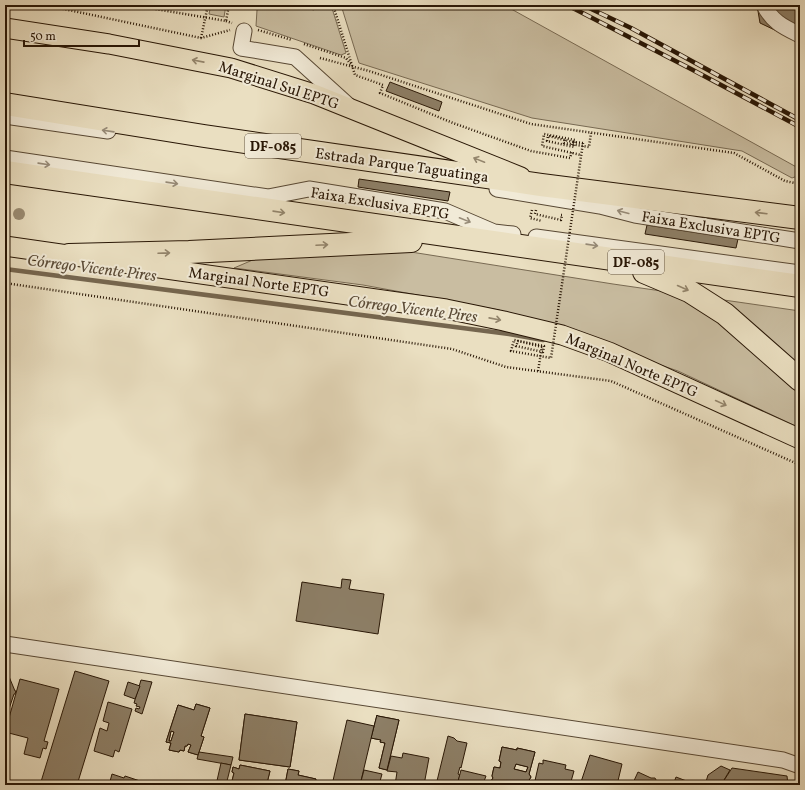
<svg xmlns="http://www.w3.org/2000/svg" width="805" height="790" font-family="Vollkorn,serif">
  <rect width="100%" height="100%" fill="#eadfc1"/>
  <filter id="stains"><feTurbulence type="fractalNoise" baseFrequency=".005" numOctaves="4"/><feColorMatrix values="0 0 0 0 .2 0 0 0 0 .09 0 0 0 0 .02 0 0 0 .5 -.17"/></filter>
  <radialGradient id="worn" r=".72"><stop offset=".6" stop-color="#630" stop-opacity="0"/><stop offset="1" stop-color="#630" stop-opacity=".3"/></radialGradient>
  <g fill="#c9bda1" stroke="#786a53">
    <polygon points="211,5 226,5 224,17 209,14"/>
    <polygon points="264,5 291,5 314,10 315,5 331,5 346,53 341,55 256,26 257,10"/>
    <polygon points="341,5 504,5 800,169 800,175 792,178 742,151 532,118 359,63"/>
    <polygon points="411,252 613,284 800,311 800,428 678,371 499,310 363,285 234,268 262,256"/>
  </g>
  <g fill="none" stroke-linecap="round" stroke-linejoin="round">
    <polyline stroke="#75664f" stroke-width="4.5" points="5,269 509,334 543,340"/>
  </g>
  <g fill="#8d7f67" stroke="#281605" fill-rule="evenodd">
    <polygon points="757,5 800,5 800,42 760,23"/>
    <polygon points="390,82 442,102 439,111 386,91"/>
    <polygon points="359,179 450,192 448,201 358,187"/>
    <polygon points="647,225 738,239 736,248 645,234"/>
    <polygon points="342,579 351,580 349,589 384,594 378,634 296,621 302,582 341,588"/>
    <polygon points="5,667 15,691 16,691 15,694 14,694 5,721"/>
    <polygon points="75,671 109,681 77,785 40,785"/>
    <polygon points="20,679 59,689 44,741 48,742 46,749 43,748 40,758 24,754 28,738 5,732"/>
    <polygon points="141,680 152,682 142,714 135,711 136,708 139,709 140,707 136,706 137,704 134,703"/>
    <polygon points="128,682 140,686 135,699 124,695"/>
    <polygon points="108,702 132,709 119,752 115,750 113,757 94,751 100,728 107,731 109,723 103,721"/>
    <path d="M196 704 210 708 201 736 204 737 198 755 188 752 191 745 188 744 187 746H185L184 751 180 750 179 752 169 750 171 743 166 742 178 705 194 710ZM171 731 174 732 171 741H169Z"/>
    <path d="M196 704 210 708 201 736 204 737 198 755 188 752 191 745 188 744 187 746H185L184 751 180 750 179 752 169 750 171 743 166 742 178 705 194 710ZM171 731 174 732 171 741H169Z"/>
    <polygon points="245,714 297,722 290,767 239,760"/>
    <polygon points="245,714 297,722 290,767 239,760"/>
    <polygon points="377,715 378,716 399,720 387,770 379,768 385,743 380,742 381,740 371,738"/>
    <polygon points="377,715 378,716 399,720 387,770 379,768 385,743 380,742 381,740 371,738"/>
    <polygon points="347,720 374,726 360,785 332,785"/>
    <polygon points="448,736 454,738 457,741 467,743 461,768 460,767 458,774 460,775 457,785 449,783 448,785 436,785"/>
    <path d="M502 747 517 750V748L535 752 529 774 531 777 526 785H490L491 781 493 778 492 776 494 767 500 768 501 762 499 761ZM516 764 528 767 526 772 514 769Z"/>
    <path d="M502 747 517 750V748L535 752 529 774 531 777 526 785H490L491 781 493 778 492 776 494 767 500 768 501 762 499 761ZM516 764 528 767 526 772 514 769Z"/>
    <polygon points="199,752 233,757 231,765 197,759"/>
    <polygon points="403,753 429,758 424,785 395,785 397,772 387,771 391,756 402,758"/>
    <polygon points="590,755 622,764 617,785 580,785"/>
    <polygon points="543,760 566,765 565,769 574,771 570,785 534,785 539,763 543,764"/>
    <polygon points="221,763 231,765 226,785 216,785"/>
    <polygon points="240,765 270,771 267,783 262,782 261,785 231,785 234,773 232,772 233,767 239,769"/>
    <polygon points="240,765 270,771 267,783 262,782 261,785 231,785 234,773 232,772 233,767 239,769"/>
    <polygon points="721,766 730,770 721,785 705,785 708,775"/>
    <polygon points="732,768 787,776 788,785 721,785"/>
    <polygon points="288,769 299,771 298,775 316,779 314,785 285,785"/>
    <polygon points="288,769 299,771 298,775 316,779 314,785 285,785"/>
    <polygon points="364,770 382,774 379,785 360,785"/>
    <polygon points="461,770 486,776 483,784 457,785"/>
    <polygon points="638,772 651,778 655,778 659,785 632,785"/>
    <polygon points="112,774 124,778 125,776 143,782 142,785 109,785"/>
    <polygon points="676,777 697,785 673,785"/>
  </g>
  <g fill="none" stroke-linecap="round" stroke-linejoin="round">
    <defs>
      <g id="minor">
        <path d="M764 5C772 22 784 27 800 35"/>
        <polyline points="244,31 241,48 295,57 348,105"/>
        <polyline points="5,116 108,131"/>
        <polyline points="5,158 268,197 309,189 445,211 494,232 513,234"/>
        <polyline points="497,189 600,206 635,215 800,241"/>
        <polyline points="536,237 800,273"/>
        <polyline points="5,644 783,760 800,766"/>
      </g>
      <g id="major">
        <polyline points="5,28 109,44 231,68 314,94 521,177"/>
        <polyline points="5,246 446,309 504,321 562,335 609,352 800,439"/>
      </g>
      <g id="highway">
        <polyline points="5,104 204,136 541,185 800,218"/>
        <polyline points="5,172 800,286"/>
        <polyline points="69,255 189,252 411,241"/>
        <polyline points="644,272 689,291 725,314 800,380"/>
      </g>
    </defs>
    <use href="#minor" stroke="#584834" stroke-width="17"/>
    <use href="#major" stroke="#281605" stroke-width="21"/>
    <use href="#highway" stroke="#281605" stroke-width="24"/>
    <g stroke="#281605" stroke-width="2.5" stroke-dasharray="1 2" stroke-linecap="butt">
      <polyline points="45,5 201,38 230,30"/>
      <polyline points="132,5 226,21 229,5"/>
      <polyline points="333,5 355,75 383,85 380,93 453,123 531,151 570,158 572,152"/>
      <polyline points="226,21 232,23"/>
      <polyline points="258,30 292,40"/>
      <polyline points="201,38 208,5"/>
      <polyline points="304,44 346,58 351,65"/>
      <polyline points="320,58 369,71 531,124 734,153 785,181 800,184"/>
      <polyline points="565,140 564,143 589,147 591,133"/>
      <polyline points="573,142 583,143"/>
      <polyline points="572,145 573,142 548,136 547,141 574,147 575,140 544,134 542,146 581,155"/>
      <polyline points="532,210 530,218 542,221"/>
      <polyline points="536,210 535,214 561,220 562,215 561,215"/>
      <polyline points="5,283 452,349 506,367 611,381 800,465"/>
      <polyline points="538,371 542,347"/>
    </g>
    <use href="#minor" stroke="#f1ead7" stroke-width="15"/>
    <use href="#major" stroke="#eadfc1" stroke-width="19"/>
    <use href="#highway" stroke="#eadfc1" stroke-width="22"/>
    <defs>
      <g id="rail">
        <polyline points="567,5 691,69 800,127"/>
        <polyline points="583,5 631,28 800,120"/>
      </g>
    </defs>
    <use href="#rail" stroke="#281605" stroke-width="4.5"/>
    <use href="#rail" stroke="#f1ead7" stroke-width="3" stroke-dasharray="9" stroke-linecap="butt"/>
    <polyline stroke="#281605" stroke-width="2.5" stroke-dasharray="1 2" stroke-linecap="butt" points="542,347 518,341 516,346 543,352 544,346 514,340 511,351 551,358 583,143"/>
  </g>
  <circle fill="#9a8c73" cx="19" cy="214" r="6"/>
  <defs><path id="oneway-shaft" d="M-6 0H5M1.5-3L5.5 0L1.5 3" fill="none" stroke-width="1.6" stroke-linecap="round" stroke-linejoin="round"/></defs>
  <g stroke="#93856c">
    <use href="#oneway-shaft" transform="translate(198 61) rotate(-169)"/>
    <use href="#oneway-shaft" transform="translate(479 160) rotate(-158)"/>
    <use href="#oneway-shaft" transform="translate(279 212) rotate(8)"/>
    <use href="#oneway-shaft" transform="translate(761 213) rotate(-173)"/>
    <use href="#oneway-shaft" transform="translate(322 245) rotate(-3)"/>
    <use href="#oneway-shaft" transform="translate(164 253) rotate(-2)"/>
    <use href="#oneway-shaft" transform="translate(683 288) rotate(24)"/>
    <use href="#oneway-shaft" transform="translate(495 319) rotate(11)"/>
    <use href="#oneway-shaft" transform="translate(721 403) rotate(25)"/>
  </g>
  <g stroke="#978b78">
    <use href="#oneway-shaft" transform="translate(108 131) rotate(-172)"/>
    <use href="#oneway-shaft" transform="translate(44 164) rotate(8)"/>
    <use href="#oneway-shaft" transform="translate(172 183) rotate(8)"/>
    <use href="#oneway-shaft" transform="translate(623 212) rotate(-165)"/>
    <use href="#oneway-shaft" transform="translate(465 220) rotate(22)"/>
    <use href="#oneway-shaft" transform="translate(592 245) rotate(8)"/>
  </g>
  <g text-anchor="middle" stroke-width="4" stroke-linejoin="round" paint-order="stroke">
    <g fill="#f1ead7" stroke="#645644" stroke-width="1">
      <rect x="245" y="134" width="56" height="24" rx="3"/>
      <rect x="608" y="250" width="56" height="24" rx="3"/>
    </g>
    <g font-size="14" font-weight="bold" fill="#281605">
      <text x="273" y="151">DF-085</text>
      <text x="636" y="267">DF-085</text>
    </g>
    <g font-size="15" fill="#281605" stroke="#f1ead7">
      <text transform="translate(279 85) rotate(18)" y="5">Marginal Sul EPTG</text>
      <text transform="translate(402 165) rotate(8)" y="5">Estrada Parque Taguatinga</text>
      <text transform="translate(380 203) rotate(9)" y="5">Faixa Exclusiva EPTG</text>
      <text transform="translate(711 227) rotate(9)" y="5">Faixa Exclusiva EPTG</text>
      <text transform="translate(259 282) rotate(8)" y="5">Marginal Norte EPTG</text>
      <text transform="translate(632 365) rotate(23)" y="5">Marginal Norte EPTG</text>
    </g>
    <g font-size="16" font-style="italic" fill="#5b4b37" stroke="#f1ead7">
      <text transform="translate(92 267) rotate(7)" y="6">Córrego Vicente Pires</text>
      <text transform="translate(413 308) rotate(7)" y="6">Córrego Vicente Pires</text>
    </g>
  </g>
  <rect width="805" height="790" fill="none" stroke="#eadfc1" stroke-width="20"/>
  <rect x="6" y="6" width="793" height="778" fill="none" stroke="#281605" stroke-width="2"/>
  <rect x="10" y="10" width="785" height="770" fill="none" stroke="#281605"/>
  <path d="M24 40v6h115v-6" fill="none" stroke="#281605" stroke-width="2"/>
  <text x="30" y="40" font-size="12" fill="#281605" stroke="#f1ead7" stroke-width="3" paint-order="stroke">50 m</text>
  <rect width="100%" height="100%" filter="url(#stains)"/>
  <rect width="100%" height="100%" fill="url(#worn)"/>
</svg>
